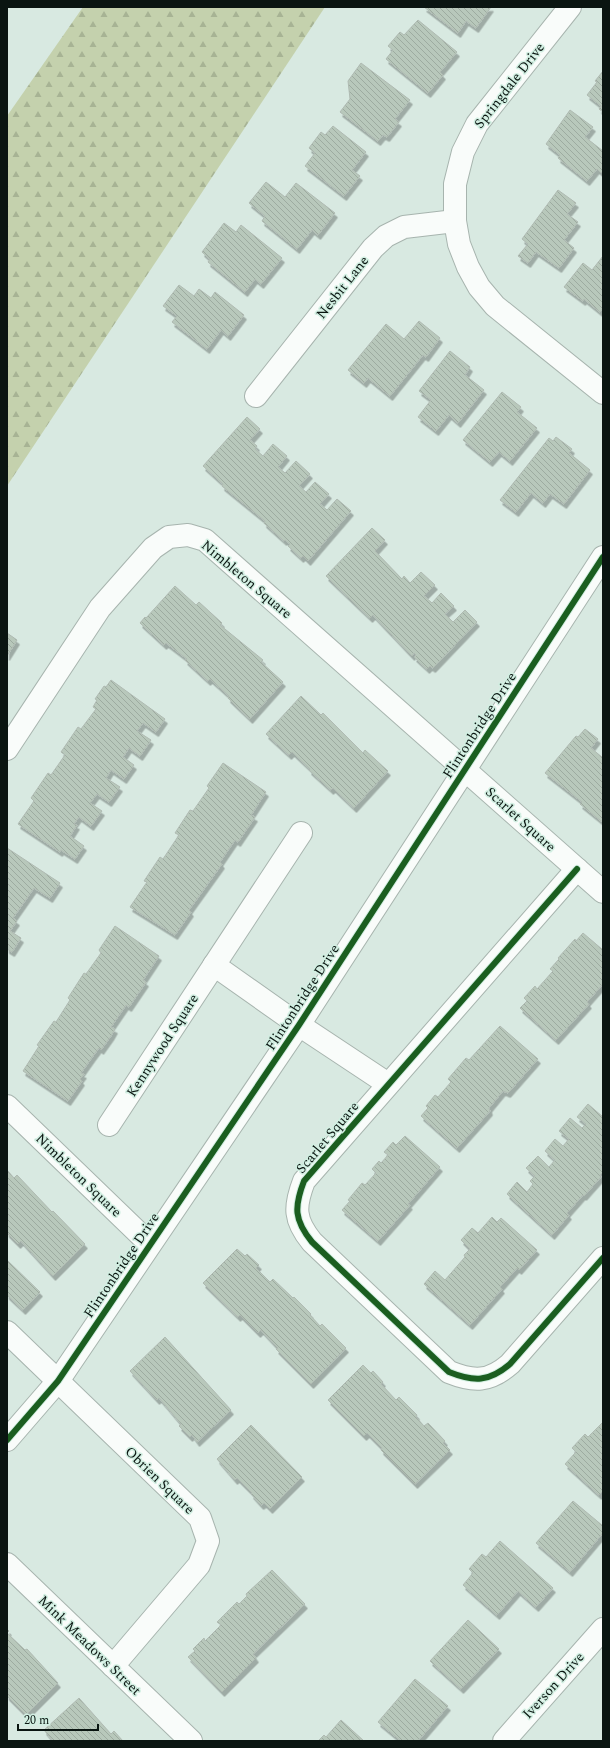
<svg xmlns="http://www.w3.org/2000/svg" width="610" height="1748" font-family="Spectral,serif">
  <defs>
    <pattern id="forest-firs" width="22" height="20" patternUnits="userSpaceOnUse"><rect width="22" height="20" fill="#c4d1ad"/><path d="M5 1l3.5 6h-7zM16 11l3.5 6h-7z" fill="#a7b394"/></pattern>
    <pattern id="building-back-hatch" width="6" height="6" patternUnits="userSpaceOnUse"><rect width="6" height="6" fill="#b8c8bb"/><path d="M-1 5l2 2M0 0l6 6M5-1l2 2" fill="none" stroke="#9daba0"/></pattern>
    <filter id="shadow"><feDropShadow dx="2.5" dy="4.5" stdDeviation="0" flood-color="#0004"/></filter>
  </defs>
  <rect width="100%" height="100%" fill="#d8e9e1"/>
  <polygon fill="url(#forest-firs)" points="83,7 325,7 7,486 7,116"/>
  <g fill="url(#building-back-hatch)" stroke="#afbab2" filter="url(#shadow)">
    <polygon points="424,7 491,7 476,28 466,21 458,33"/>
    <polygon points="418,20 457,52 440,72 443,75 428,93 386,59 393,50 388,46 400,32 404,35"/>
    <polygon points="361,63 410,100 395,119 399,122 387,137 383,135 378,141 340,112 350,99 348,81"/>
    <polygon points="603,71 603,112 599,109 601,106 587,95 597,82 595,81"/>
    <polygon points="570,110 593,127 585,137 603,151 603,171 601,173 597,169 587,181 558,158 560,155 546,144"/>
    <polygon points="333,126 366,152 352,170 360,176 344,196 305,166 315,153 309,148 321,132 325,135"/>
    <polygon points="266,182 285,197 296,183 335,213 318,235 312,230 297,249 262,221 265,216 249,203"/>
    <polygon points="558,190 576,203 567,214 578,222 564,240 574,248 559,268 536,252 528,263 518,256 528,244 522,239"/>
    <polygon points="224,223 236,232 241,225 282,258 261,284 255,279 245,292 208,262 210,259 202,252"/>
    <polygon points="603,256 603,308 600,312 584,299 583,301 564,287 583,263 592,270"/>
    <polygon points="179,285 194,296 199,289 211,298 215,292 244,315 228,336 221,330 207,349 172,322 177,316 163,306"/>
    <polygon points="419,321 440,338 426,357 423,355 390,396 368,378 364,383 348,370 386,324 404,339"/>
    <polygon points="450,351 470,367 465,375 484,390 458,423 449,415 436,431 418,417 431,400 419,391"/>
    <polygon points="502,392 521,407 517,412 537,428 510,461 499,452 490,462 463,440"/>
    <polygon points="247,417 260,429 250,440 257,446 255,449 263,456 273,444 287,456 278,467 285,473 296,461 310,474 299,486 306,492 315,482 329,494 320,504 327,510 337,499 351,511 308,561 303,556 301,558 288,546 290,544 285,540 284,541 264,523 265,521 222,486 223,484 203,466"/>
    <polygon points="556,437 572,449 569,453 590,470 564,504 550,494 543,503 531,493 516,512 500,500 549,438 553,441"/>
    <polygon points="372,528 385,540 375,551 402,579 404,576 410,583 421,572 435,585 424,596 432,603 441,593 454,606 445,614 453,622 465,610 477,622 433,668 430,666 427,669 414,657 416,655 414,653 412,656 373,615 370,618 326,576"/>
    <polygon points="175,586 196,605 199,602 222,623 220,625 263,660 261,662 283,682 250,719 228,698 229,696 210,679 208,681 185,660 187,659 166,643 164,645 140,623 145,617 146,618"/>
    <polygon points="7,633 17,640 7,656"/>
    <polygon points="111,680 165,719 156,732 143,723 137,731 151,740 140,756 129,748 123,757 134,765 124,779 111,770 106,778 120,787 109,802 97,794 90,803 102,811 91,826 79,817 74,824 77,825 70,836 84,846 75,859 61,850 60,852 18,824 34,801 31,798 48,773 51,775 65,755 61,752 78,727 81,729 96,709 93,707 97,700 95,699 104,686 106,687"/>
    <polygon points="301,696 321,715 323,713 363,753 365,750 388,771 354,808 333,788 331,790 309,770 310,769 292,752 289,755 266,734"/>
    <polygon points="585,729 598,739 591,748 603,758 603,821 601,821 580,804 582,802 545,773 576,736 578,737"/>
    <polygon points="223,763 266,792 251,815 255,817 238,842 235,840 220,862 222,864 189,910 191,912 175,935 130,907 147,882 144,881 160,857 163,859 179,835 175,833 190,810 193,811 209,788 207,786"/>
    <polygon points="7,848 60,883 50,898 34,888 13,918 17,921 10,931 21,938 12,952 7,949"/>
    <polygon points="115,926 159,956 143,980 146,982 129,1007 126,1005 111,1027 115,1029 111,1036 101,1050 99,1048 93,1056 81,1073 84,1074 80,1079 82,1081 68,1101 23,1071 39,1046 37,1045 54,1021 56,1022 70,1000 68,998 84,973 86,974 101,953 99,950"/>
    <polygon points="583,933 603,950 603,984 587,1002 589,1004 556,1040 520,1008 527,1001 524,998 535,986 537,989 553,971 550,969 559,959 558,958 575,939 576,941"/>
    <polygon points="500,1026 538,1059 508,1093 503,1091 489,1108 490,1111 457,1148 421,1116 428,1108 426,1106 435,1095 438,1097 451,1082 448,1079 466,1058 469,1060"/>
    <polygon points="588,1104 603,1117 603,1172 600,1175 601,1177 584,1196 583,1195 567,1213 569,1215 552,1235 507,1194 517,1182 527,1192 533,1184 530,1181 535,1176 526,1168 538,1156 549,1167 555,1160 545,1151 555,1139 563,1146 569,1139 559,1131 570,1118 582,1128 586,1124 577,1117"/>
    <polygon points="405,1136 440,1167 408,1204 410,1205 378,1241 342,1210 350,1201 348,1200 362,1183 365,1185 376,1173 372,1169 379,1161 381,1163 388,1155 384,1152 393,1142 396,1145"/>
    <polygon points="7,1170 14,1178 17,1175 52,1212 53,1211 85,1244 53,1276 21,1241 18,1244 7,1233"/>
    <polygon points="492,1217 497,1222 501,1218 537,1250 519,1270 517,1268 500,1287 502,1289 470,1325 424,1284 435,1271 445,1280 465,1257 464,1255 470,1249 461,1240 472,1228 478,1233"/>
    <polygon points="237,1249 245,1256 247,1254 259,1265 256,1268 270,1282 273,1279 293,1298 294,1297 311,1314 310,1315 320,1326 322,1324 346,1348 311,1384 276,1349 278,1348 261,1330 258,1333 240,1315 238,1317 203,1283"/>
    <polygon points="7,1260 40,1292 23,1310 7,1295"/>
    <polygon points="165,1337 231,1410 197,1442 192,1435 190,1437 179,1426 181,1424 166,1406 159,1398 157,1400 130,1371"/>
    <polygon points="363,1365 371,1373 373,1371 383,1382 381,1384 396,1400 399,1397 417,1415 416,1417 424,1426 428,1423 445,1441 443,1443 450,1450 415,1484 381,1450 382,1448 367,1433 364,1436 328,1400"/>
    <polygon points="603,1422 603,1491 599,1495 565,1464 576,1452 572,1448 585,1434 588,1437"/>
    <polygon points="251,1425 302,1477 270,1509 264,1503 261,1505 251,1494 252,1493 237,1478 235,1480 217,1459"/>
    <polygon points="573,1501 603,1526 603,1533 570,1572 536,1543"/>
    <polygon points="500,1541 553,1588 536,1607 518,1591 497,1615 463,1585 473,1573 469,1569 482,1554 486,1557"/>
    <polygon points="272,1570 305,1604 253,1654 256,1658 222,1692 188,1657 195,1651 193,1649 204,1638 205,1641 221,1625 217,1622 237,1602 239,1604 247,1596 246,1594"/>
    <polygon points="468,1620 499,1649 461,1689 430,1661"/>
    <polygon points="7,1629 9,1631 7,1633 25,1650 27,1649 58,1683 26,1715 7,1696"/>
    <polygon points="415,1679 448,1706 418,1741 401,1741 378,1722"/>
    <polygon points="79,1698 111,1734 114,1731 123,1741 53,1741 44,1730"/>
    <polygon points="341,1720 364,1741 318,1741 324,1735 326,1737"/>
  </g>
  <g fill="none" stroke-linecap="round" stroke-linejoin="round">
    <defs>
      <g id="street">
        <polyline points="570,7 477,124 463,152 455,184 455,221 459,244 468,267 479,287 495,306 603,393"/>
        <polyline points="256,396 373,248 386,236 404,227 455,221"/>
        <polyline points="7,749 100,608 153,548 169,537 188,535 205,540 603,892"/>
        <path d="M577 869 304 1181C294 1207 294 1220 312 1242L449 1372C474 1382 489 1382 510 1364L603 1258"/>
        <polyline points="214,965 299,1025 388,1084"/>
        <polyline points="7,1106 150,1244"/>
        <polyline points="109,1125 301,833"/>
        <polyline points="7,1332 200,1518 208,1541 199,1565 113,1666"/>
        <polyline points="7,1440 58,1381 299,1025 603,557"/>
        <polyline points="7,1564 191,1741"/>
        <polyline points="504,1741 603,1629"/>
      </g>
    </defs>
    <use href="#street" stroke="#a7b4ae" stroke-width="24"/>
    <use href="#street" stroke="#f9fcfa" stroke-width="22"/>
    <defs>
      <g id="cycleway">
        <path d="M577 869 304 1181C294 1207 294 1220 312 1242L449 1372C474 1382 489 1382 510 1364L603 1258"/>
        <polyline points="7,1440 58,1381 299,1025 603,557"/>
      </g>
    </defs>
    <use href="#cycleway" stroke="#d2efe2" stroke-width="8"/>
    <use href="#cycleway" stroke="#1b5e20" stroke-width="6"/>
  </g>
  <g text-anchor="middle" stroke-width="3" stroke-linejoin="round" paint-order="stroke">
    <g font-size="14" fill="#0a1511" stroke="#d2efe2">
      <text transform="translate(509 85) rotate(-52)" y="5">Springdale Drive</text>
      <text transform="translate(342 287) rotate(-52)" y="5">Nesbit Lane</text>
      <text transform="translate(247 579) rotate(40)" y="5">Nimbleton Square</text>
      <text transform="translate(479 725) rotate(-57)" y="5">Flintonbridge Drive</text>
      <text transform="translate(521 819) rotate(42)" y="5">Scarlet Square</text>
      <text transform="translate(302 997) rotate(-57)" y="5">Flintonbridge Drive</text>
      <text transform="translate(162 1045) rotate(-57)" y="5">Kennywood Square</text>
      <text transform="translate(327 1137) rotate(-50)" y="5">Scarlet Square</text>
      <text transform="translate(79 1175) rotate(44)" y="5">Nimbleton Square</text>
      <text transform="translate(121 1265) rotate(-56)" y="5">Flintonbridge Drive</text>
      <text transform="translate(160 1480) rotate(44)" y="5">Obrien Square</text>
      <text transform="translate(90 1645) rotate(44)" y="5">Mink Meadows Street</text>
      <text transform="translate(553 1685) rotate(-48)" y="5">Iverson Drive</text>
    </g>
  </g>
  <rect width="610" height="1748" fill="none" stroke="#0a1511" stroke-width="16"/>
  <path d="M18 1724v6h80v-6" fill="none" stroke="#0a1511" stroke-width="2"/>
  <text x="24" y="1724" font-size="12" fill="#0a1511" stroke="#d2efe2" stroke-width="3" paint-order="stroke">20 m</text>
</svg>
